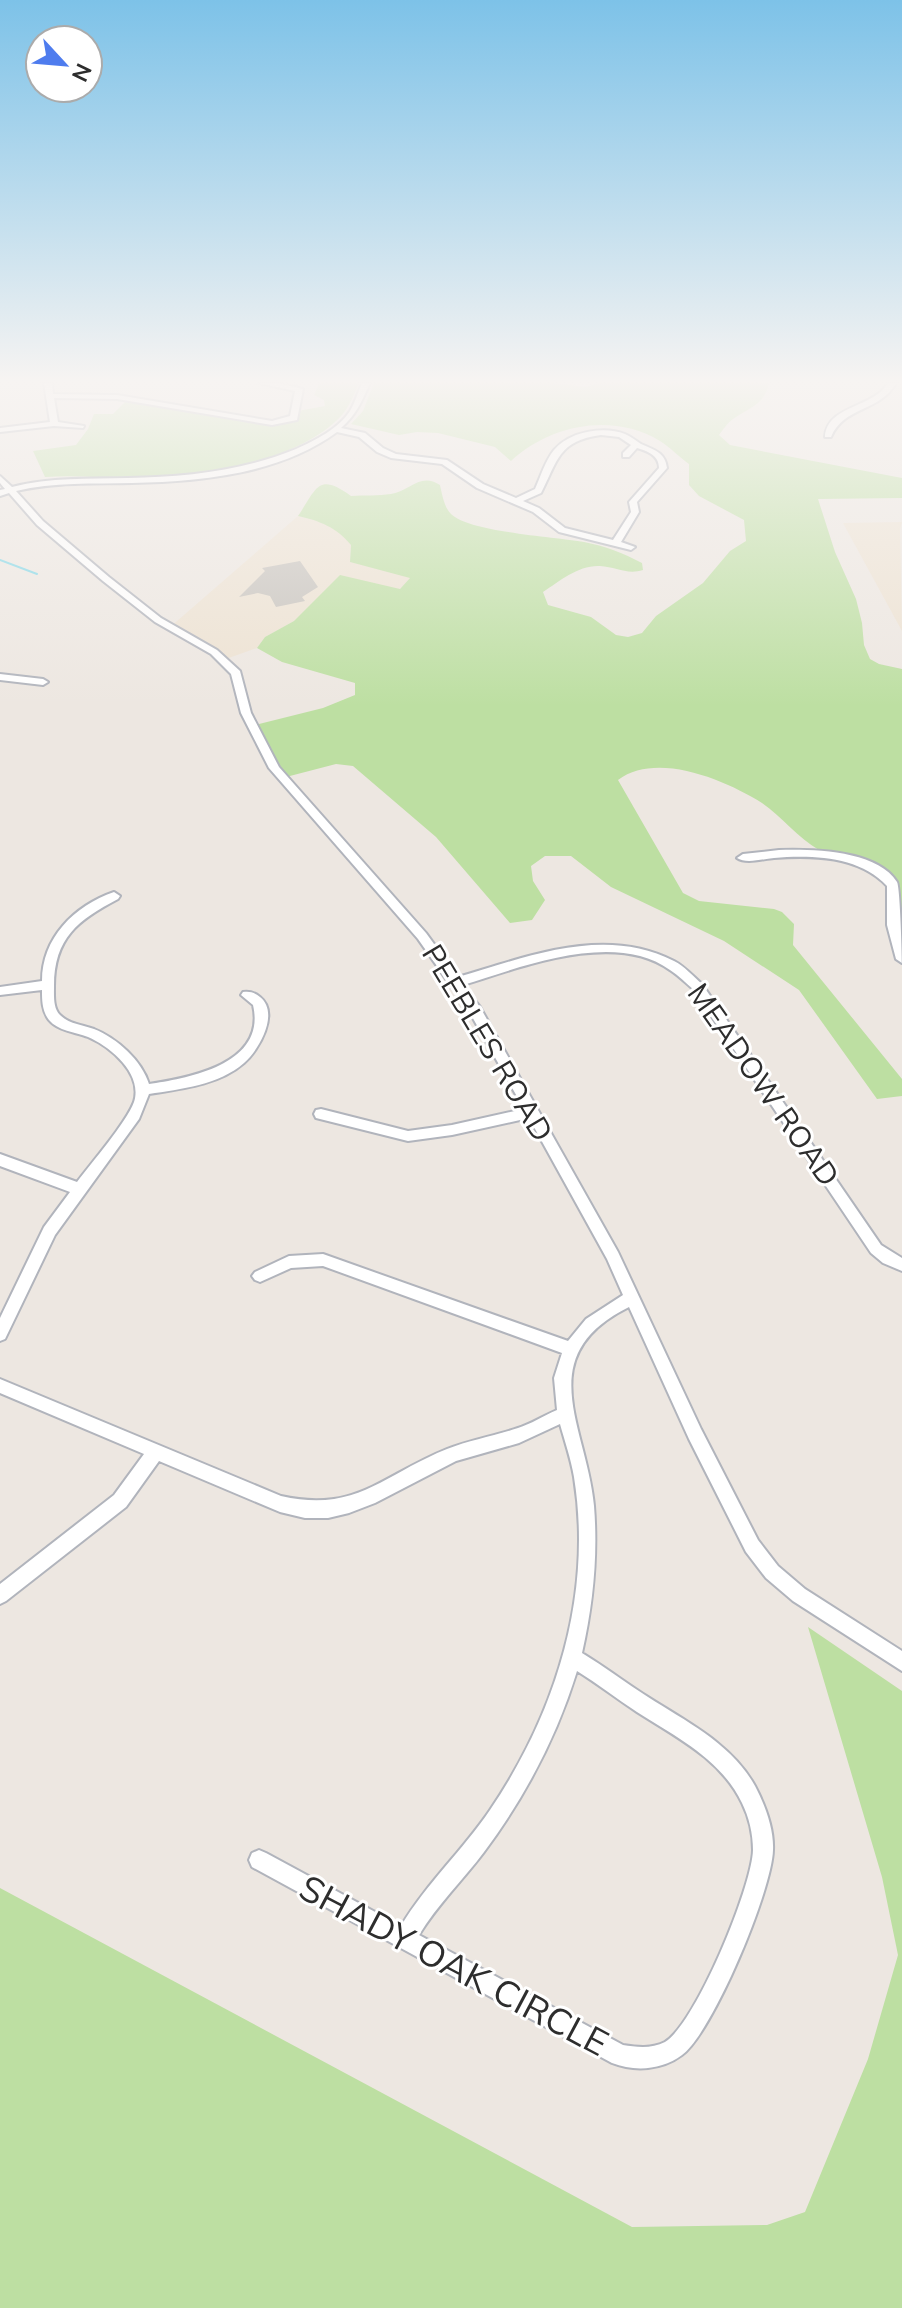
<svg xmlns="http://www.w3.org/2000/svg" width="902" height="2308" font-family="Mulish,sans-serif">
  <rect width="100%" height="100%" fill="#ede7e1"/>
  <g fill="#ede2d2">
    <polygon points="298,516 322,522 342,533 351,545 350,562 411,577 400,589 315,603 294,621 265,637 257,648 223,660 169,628"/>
    <polygon points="902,522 900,529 902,631 843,523"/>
  </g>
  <g fill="#bddfa2">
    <path d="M319 383H359C354 394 350 406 341 416 300 460 208 476 151 478 115 480 80 474 45 477L33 451 76 445 88 429 94 414H113L129 398 268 423C282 424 290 424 298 411L325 406 324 400 314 395Z"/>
    <path d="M374 383H553L586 387 599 383H769C764 406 749 407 733 419 727 423 723 430 719 435L730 445 902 478V498L818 499 835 552 856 599 862 623 864 645 870 659 879 664 902 669V937C897 919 902 886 889 872 870 857 839 862 819 850 798 838 782 817 762 803 725 780 657 751 618 780L683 893 699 901 774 909 782 912 794 924 793 945 902 1079V1096L877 1099 799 990 724 941 611 887 571 856H545L531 866 533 881 545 900 532 920 510 923 436 837 353 766 336 764 286 777 255 725 323 708 355 695V683L282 662 257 648 265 637 294 621 340 575 400 589 410 578 350 562 351 545C336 527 320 521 298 516 317 488 318 472 351 496 365 495 378 496 391 494 410 491 420 472 440 485 442 494 444 507 451 514 469 532 555 537 584 542 605 546 623 553 642 563L643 570C627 575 616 567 600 566 578 565 560 581 543 592L548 605 591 617 616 635 628 637 642 633 656 616 703 583 730 551 746 541 744 520 699 496 689 485V464C679 457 670 447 660 441 612 412 550 425 511 461L495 447 438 433 417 432 399 435 351 424 363 411Z"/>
    <polygon points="808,1627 902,1691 902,2308 0,2308 0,1888 632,2227 767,2225 805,2212 868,2059 898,1955 882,1877"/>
  </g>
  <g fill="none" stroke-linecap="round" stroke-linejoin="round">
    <polyline stroke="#7cd6e7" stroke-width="2" points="0,560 37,574"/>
  </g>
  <polygon fill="#c6c2bc" points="300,561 318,587 302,597 305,601 276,607 270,596 258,593 239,597 265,571 262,568"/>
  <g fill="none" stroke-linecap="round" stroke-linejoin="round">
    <defs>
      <g id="minor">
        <polygon points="44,383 52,383 53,394 117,395 272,421 290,416 295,391 259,383 277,383 303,389 297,420 272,425 117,399 54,398 58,422 84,426 83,428 54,426 0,432 0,428 50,422"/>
        <path d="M362 383H370C362 401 356 415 341 428L365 433 383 448 396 454 447 460 483 484 516 498 535 489C541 476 545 461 554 450 570 431 604 426 625 434 632 437 636 441 641 444 654 450 665 452 667 468L637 502 639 512 621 542 635 547 631 550 559 532 533 512 477 488 442 464 391 458 377 452 359 437 337 432C280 474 200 482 132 483 93 484 54 482 16 491L43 521 109 577 161 618 217 650 240 671 251 713 279 767 426 933 458 977C527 957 604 925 674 961 684 966 693 976 702 984L881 1245 902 1258V1271L883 1263 871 1253 694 990C686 983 678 975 670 970 614 930 522 967 463 985L480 1007 618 1252 701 1429 758 1540 778 1566 805 1589 902 1651V1671L793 1601 766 1578 746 1552 689 1439 629 1307C530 1356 587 1427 594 1506 598 1556 593 1604 582 1653 605 1667 626 1683 648 1697 687 1722 732 1744 755 1786 765 1805 774 1829 773 1850 772 1890 713 2032 682 2055 662 2070 635 2072 612 2063L252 1867 249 1860 252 1853 259 1850 266 1853 401 1926C426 1884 463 1850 490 1810 556 1713 593 1595 574 1477 571 1459 565 1442 560 1424L519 1443 456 1461 375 1503 349 1513 328 1518H305L280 1512 159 1461 126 1507 6 1601 0 1604V1584L114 1495 144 1454 0 1393V1379L281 1496C357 1513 382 1475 447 1449 470 1440 494 1436 518 1428 531 1424 543 1416 557 1410L554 1378 562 1353 323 1266 291 1268 260 1282 255 1280 252 1276 255 1272 289 1256 323 1254 568 1341 586 1319 623 1295 607 1259 529 1118 452 1135 408 1141 316 1118 314 1114 316 1110 321 1109 408 1131 452 1125 524 1109 470 1013 418 939 269 768 241 713 231 674 211 654 155 622 103 581 37 525 9 493 0 496V490L5 489 0 483V476L12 487C50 477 89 479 128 478 185 477 243 471 296 449 316 440 338 429 350 411 355 403 358 392 362 383ZM601 435 619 437 631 445 623 453V457H629L637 448C647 451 659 455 659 468L629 502 631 512 613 540 565 528 539 508 523 501 541 493C558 460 558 441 601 435ZM577 1671C598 1684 617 1699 637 1712 676 1737 721 1759 742 1803 749 1817 753 1834 753 1850 752 1887 696 2023 665 2042 652 2049 636 2047 623 2045L419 1935C437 1905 463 1880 484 1852 525 1797 557 1736 577 1671Z"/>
        <path d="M888 383H896C880 412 844 406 831 437H825C827 405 874 408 888 383Z"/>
        <polygon points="0,674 43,679 48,682 43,685 0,680"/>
        <path d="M779 850C812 849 877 850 897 882 900 887 902 953 902 963L896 959 887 925V886C859 856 812 855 774 858 762 859 746 864 737 858L743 854Z"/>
        <path d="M114 892 120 896 118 899C78 920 54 938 54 986 54 996 53 1008 60 1015 69 1024 83 1025 94 1029 117 1038 142 1061 149 1084 189 1078 267 1064 253 1005L241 995 243 992C249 991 254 992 260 997 280 1013 259 1050 244 1063 219 1085 181 1089 149 1094L139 1119 55 1235 5 1339 0 1341V1318L44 1227 70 1192 0 1166V1154L77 1182C92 1162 126 1123 134 1102 143 1074 111 1047 88 1037 75 1032 58 1031 49 1020 42 1011 42 1000 42 990L0 995V987L42 981C42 938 74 906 114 892Z"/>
      </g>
    </defs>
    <use href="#minor" stroke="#b1b4bc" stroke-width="4"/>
    <use href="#minor" fill="#fff" fill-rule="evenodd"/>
  </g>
  <linearGradient id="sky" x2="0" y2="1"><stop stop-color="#7dc2e8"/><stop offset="0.54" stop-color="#f7f4f2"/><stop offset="1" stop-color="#f7f4f2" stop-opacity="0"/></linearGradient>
  <rect width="902" height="706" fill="url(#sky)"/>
  <g text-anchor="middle" stroke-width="6" stroke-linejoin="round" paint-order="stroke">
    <g font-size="30" fill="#2d2d2d" stroke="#fff">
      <text transform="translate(487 1043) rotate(59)" y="10">PEEBLES ROAD</text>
      <text transform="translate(763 1085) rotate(55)" y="10">MEADOW ROAD</text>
    </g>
    <g font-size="36" fill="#2d2d2d" stroke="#fff">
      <text transform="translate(454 1965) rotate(28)" y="13">SHADY OAK CIRCLE</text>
    </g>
  </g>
  <g transform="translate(64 64) rotate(116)"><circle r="38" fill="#ffffff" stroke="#ababab" stroke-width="2"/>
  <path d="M0-6L14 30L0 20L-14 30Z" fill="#4e7cee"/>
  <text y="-12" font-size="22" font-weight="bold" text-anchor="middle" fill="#2d2d2d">N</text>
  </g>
</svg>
